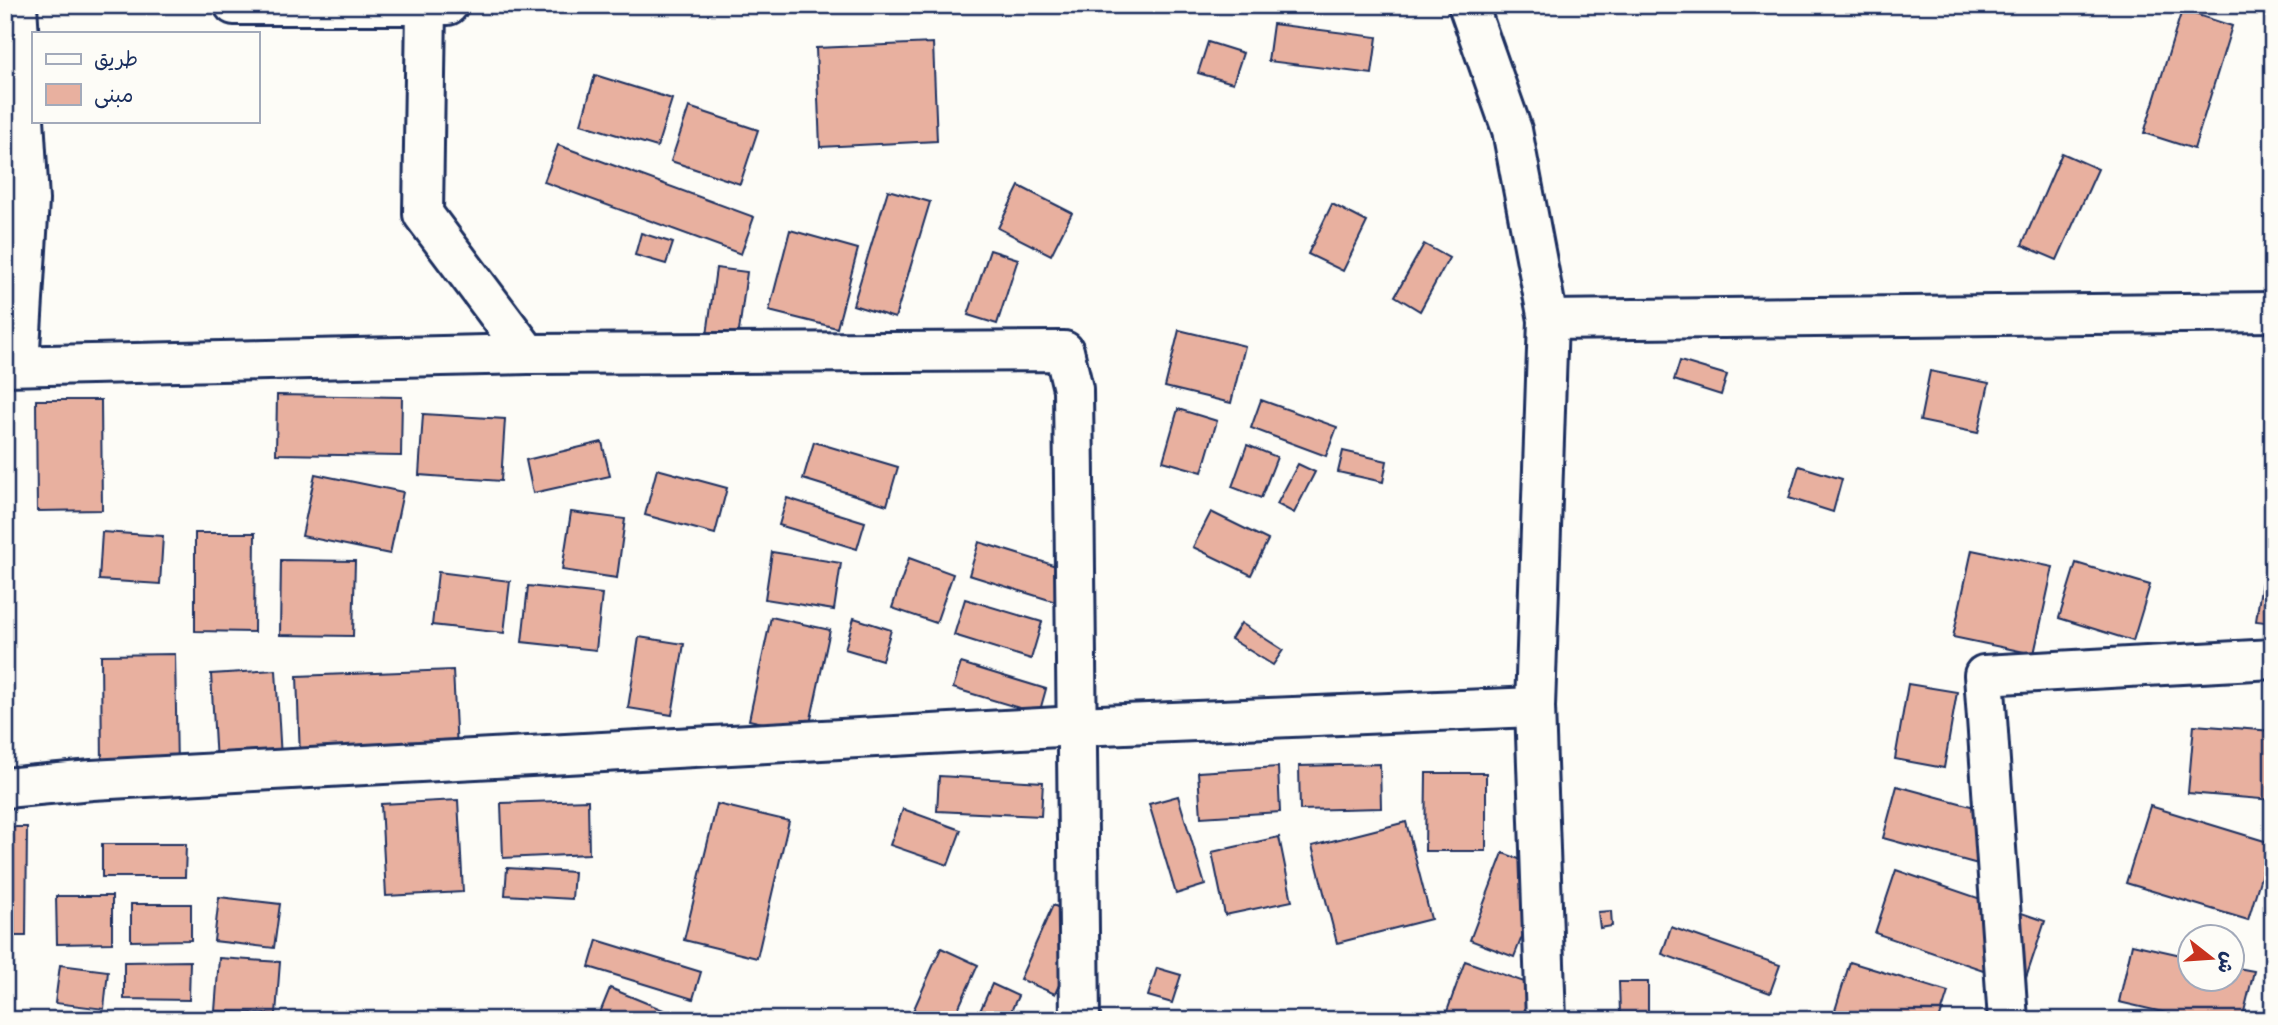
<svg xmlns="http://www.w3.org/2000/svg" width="2278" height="1025" font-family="Itim,'Playpen Sans Arabic',sans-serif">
  <rect width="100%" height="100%" fill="#fdfcf7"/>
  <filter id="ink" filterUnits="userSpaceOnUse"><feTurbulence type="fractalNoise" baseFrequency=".0143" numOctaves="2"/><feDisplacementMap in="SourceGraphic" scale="14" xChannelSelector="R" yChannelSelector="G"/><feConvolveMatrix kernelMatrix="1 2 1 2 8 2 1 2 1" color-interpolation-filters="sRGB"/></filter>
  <g filter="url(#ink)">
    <g fill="#e8b09f" stroke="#1b2f5e" stroke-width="2">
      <polygon points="2182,10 2232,26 2194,149 2144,133"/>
      <polygon points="1273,24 1377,37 1372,74 1268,61"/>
      <polygon points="1208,42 1243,53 1233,83 1198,73"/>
      <polygon points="933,43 937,141 820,147 816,48"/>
      <polygon points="595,75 672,99 657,147 581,124"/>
      <polygon points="689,107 758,130 740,184 671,161"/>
      <polygon points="558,145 754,217 741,254 544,182"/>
      <polygon points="2062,153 2098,169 2057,260 2022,245"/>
      <polygon points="1019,186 1072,213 1051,255 998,228"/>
      <polygon points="888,190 930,202 895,318 853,305"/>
      <polygon points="1332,204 1367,222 1343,271 1308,254"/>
      <polygon points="790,230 858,249 837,328 769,311"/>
      <polygon points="641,233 673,243 666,264 635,255"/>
      <polygon points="1424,244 1449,258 1420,311 1395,296"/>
      <polygon points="990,250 1018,259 997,324 968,315"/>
      <polygon points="716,268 747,272 738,339 707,335"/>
      <polygon points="1179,330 1245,346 1231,403 1165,387"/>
      <polygon points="1680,361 1727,375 1721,395 1674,380"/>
      <polygon points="1930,371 1989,383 1978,433 1920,421"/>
      <polygon points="277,395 402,397 401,456 276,454"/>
      <polygon points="36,400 101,400 102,510 37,511"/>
      <polygon points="1261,400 1337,427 1326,456 1251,428"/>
      <polygon points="1178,409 1217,421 1202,472 1163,461"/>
      <polygon points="423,414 505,419 501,481 419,475"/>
      <polygon points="602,442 610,476 533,493 526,460"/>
      <polygon points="814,442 898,467 887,505 803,479"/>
      <polygon points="1247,445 1277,457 1261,498 1232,487"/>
      <polygon points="1343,451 1387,461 1383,482 1338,472"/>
      <polygon points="1298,464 1315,472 1294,513 1277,504"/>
      <polygon points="1799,466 1842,479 1833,512 1789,498"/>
      <polygon points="657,469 727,488 715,534 645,515"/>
      <polygon points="315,474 403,492 390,554 302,536"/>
      <polygon points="787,498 865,522 857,549 779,525"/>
      <polygon points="571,512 625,519 617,578 562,570"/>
      <polygon points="1211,512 1268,540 1251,575 1193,547"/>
      <polygon points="102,532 163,536 160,584 99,580"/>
      <polygon points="195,533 255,533 254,632 195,631"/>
      <polygon points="979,542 1069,570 1059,603 969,575"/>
      <polygon points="1972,550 2053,567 2034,654 1953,637"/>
      <polygon points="772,552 841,563 834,610 765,599"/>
      <polygon points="2266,555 2273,556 2273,623 2256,621"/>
      <polygon points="909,558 953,574 936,623 892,608"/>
      <polygon points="281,560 355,561 353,636 280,635"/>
      <polygon points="2076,563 2150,585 2133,641 2059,618"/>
      <polygon points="438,572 510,581 504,633 432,625"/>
      <polygon points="528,586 602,594 596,650 522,642"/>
      <polygon points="965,599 1042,622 1031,659 954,635"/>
      <polygon points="771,617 830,630 808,733 749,720"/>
      <polygon points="854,618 891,630 882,660 845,649"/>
      <polygon points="1241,623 1283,650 1273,665 1231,639"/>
      <polygon points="639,637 684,644 672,715 628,708"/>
      <polygon points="175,654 177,767 102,768 101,655"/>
      <polygon points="961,663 1046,689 1039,714 953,688"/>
      <polygon points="276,670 281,759 216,763 211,674"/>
      <polygon points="453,670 457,750 300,757 297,676"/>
      <polygon points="1908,684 1957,692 1944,768 1895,759"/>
      <polygon points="2194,725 2273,731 2273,800 2188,793"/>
      <polygon points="1380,764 1381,808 1300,810 1299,766"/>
      <polygon points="1278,767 1280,812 1201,817 1198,772"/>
      <polygon points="1426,773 1486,773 1486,851 1425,851"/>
      <polygon points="939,776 1043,782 1041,816 937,811"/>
      <polygon points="1897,786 1993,812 1978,864 1883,838"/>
      <polygon points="1178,796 1205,885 1176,894 1149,804"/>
      <polygon points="458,800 463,892 386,896 381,804"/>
      <polygon points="588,800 589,854 503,858 501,803"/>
      <polygon points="717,804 789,821 757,958 684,940"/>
      <polygon points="2150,806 2271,843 2248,920 2126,883"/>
      <polygon points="903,809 961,830 948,865 890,845"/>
      <polygon points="1406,822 1431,919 1337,943 1312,846"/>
      <polygon points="5,827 27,827 26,936 5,936"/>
      <polygon points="1279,837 1292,901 1225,915 1212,852"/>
      <polygon points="102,844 186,844 185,877 102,877"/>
      <polygon points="1503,853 1548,870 1514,957 1470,940"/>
      <polygon points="507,868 574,872 572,899 505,895"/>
      <polygon points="1896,870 2045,921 2024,984 1875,933"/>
      <polygon points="56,896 112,896 112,943 57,944"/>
      <polygon points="219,897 280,904 274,948 214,941"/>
      <polygon points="131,904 191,904 191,940 131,941"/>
      <polygon points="1053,905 1087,921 1055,994 1020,979"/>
      <polygon points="1611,911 1612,926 1600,928 1598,912"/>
      <polygon points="1671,927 1780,965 1770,993 1662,954"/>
      <polygon points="597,940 701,972 693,999 589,967"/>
      <polygon points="2132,944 2190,957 2190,979 2232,979 2232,967 2254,971 2242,1020 2197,1020 2119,1002"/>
      <polygon points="941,948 978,965 953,1020 909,1020"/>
      <polygon points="219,958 280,962 276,1014 215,1011"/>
      <polygon points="190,961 189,1000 124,999 124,962"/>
      <polygon points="1465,961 1544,989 1533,1020 1444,1020"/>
      <polygon points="1850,962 1948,992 1939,1020 1832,1020"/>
      <polygon points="60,965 108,971 104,1009 55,1003"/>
      <polygon points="1157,968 1181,975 1172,1003 1148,996"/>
      <polygon points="1619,982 1648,982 1648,1013 1620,1013"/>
      <polygon points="992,984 1018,996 1007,1020 976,1020"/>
      <polygon points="610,988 678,1016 676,1020 597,1020"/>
    </g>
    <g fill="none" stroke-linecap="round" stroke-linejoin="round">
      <defs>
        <g id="minor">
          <polyline points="17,5 29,200 19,365"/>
          <polyline points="234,5 448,5"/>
          <polyline points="1468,5 1512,130 1548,320 1535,707 1546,1020"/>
          <polyline points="426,6 423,214 528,354"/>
          <polyline points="1548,320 2273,312"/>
          <polyline points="5,366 528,354 1064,351 1073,389 1080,1020"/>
          <polyline points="5,788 92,780 1077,726 1535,707"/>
          <polyline points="2008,1020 1984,675 2273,659"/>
        </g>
      </defs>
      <use href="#minor" stroke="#1b2f5e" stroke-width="44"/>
      <use href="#minor" stroke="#fdfcf7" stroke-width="38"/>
    </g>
  </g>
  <rect width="2278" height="1025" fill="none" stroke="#fdfcf7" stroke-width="28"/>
  <rect x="14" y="14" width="2250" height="997" fill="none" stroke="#1b2f5e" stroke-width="2.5" filter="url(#ink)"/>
  <rect x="32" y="32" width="228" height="91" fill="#fdfcf7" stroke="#a3aaba" stroke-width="2"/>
  <rect x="46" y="54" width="35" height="10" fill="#fdfcf7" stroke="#a3aaba" stroke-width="2"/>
  <text x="94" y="66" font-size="21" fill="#1b2f5e">طريق</text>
  <rect x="46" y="84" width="35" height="21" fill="#e8b09f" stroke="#a3aaba" stroke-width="2"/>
  <text x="94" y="102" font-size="21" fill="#1b2f5e">مبنى</text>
  <g transform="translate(2211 958) rotate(107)"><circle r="33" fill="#fdfcf7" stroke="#a3aaba" stroke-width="2"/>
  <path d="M0-5L12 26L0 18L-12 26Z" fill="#c8321e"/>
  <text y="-10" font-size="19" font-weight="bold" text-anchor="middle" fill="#1b2f5e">ش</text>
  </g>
</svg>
